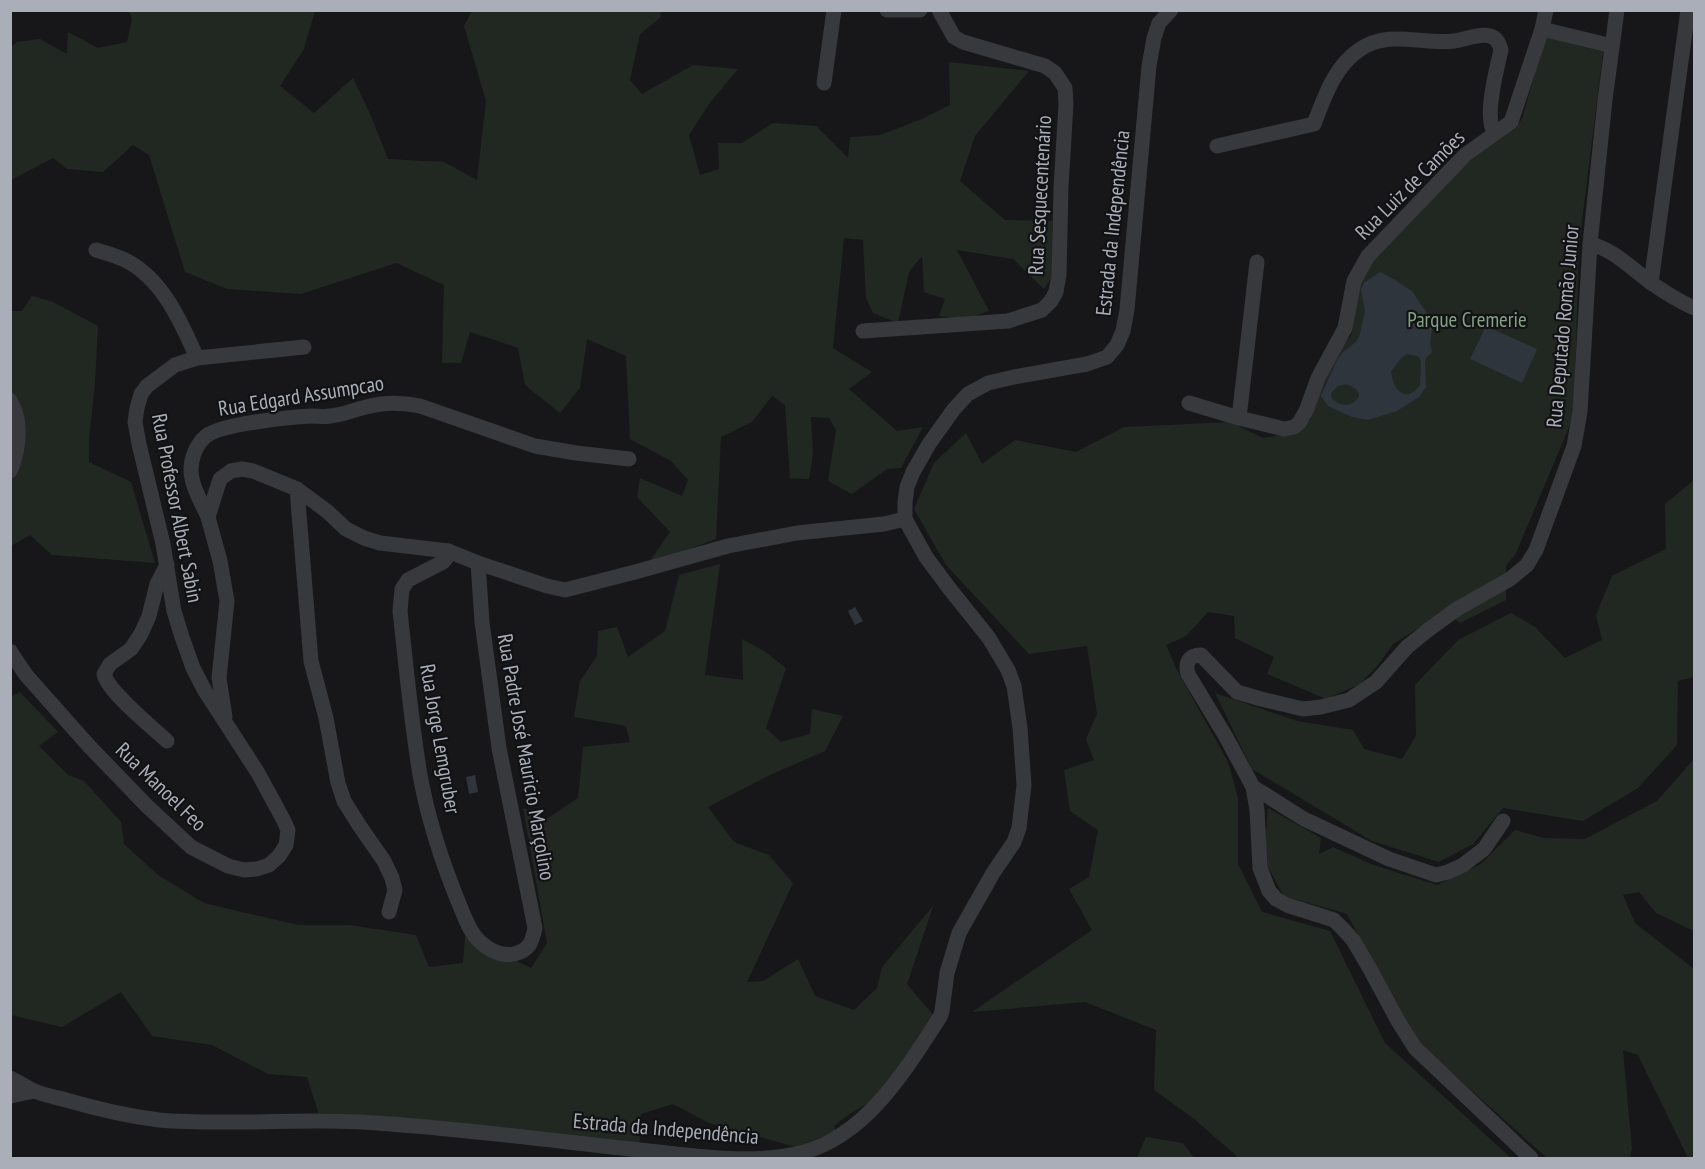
<svg xmlns="http://www.w3.org/2000/svg" width="1705" height="1169" font-family="'PT Sans Narrow',sans-serif">
  <rect width="100%" height="100%" fill="#171719"/>
  <g fill="#212822">
    <polygon points="129,11 315,11 304,49 280,86 314,113 353,78 370,114 388,159 444,162 477,180 486,101 464,26 472,11 660,11 661,17 640,34 630,80 642,94 693,65 738,69 709,104 689,135 700,175 719,169 718,143 742,143 773,123 816,126 848,158 850,137 880,135 922,119 950,105 949,62 1029,71 975,136 960,181 1005,220 1052,221 1052,277 1044,289 1013,259 957,250 989,311 965,319 939,316 945,299 924,292 922,256 909,272 898,323 873,313 866,298 863,240 844,238 833,348 872,372 849,389 897,431 923,427 901,468 887,469 852,494 828,481 836,430 829,418 811,417 813,454 809,479 790,478 785,405 772,396 752,422 721,437 716,539 647,565 670,532 637,497 640,478 682,496 688,480 671,461 630,439 626,356 587,339 580,388 560,413 525,385 518,348 470,332 461,363 442,363 444,285 396,263 301,294 227,289 185,272 149,155 133,145 103,172 67,169 53,158 11,180 11,47 17,42 40,39 67,54 68,32 98,48 127,42 132,19"/>
    <polygon points="1545,37 1603,52 1579,245 1574,412 1570,425 1516,553 1506,566 1506,600 1460,623 1445,611 1393,644 1378,665 1360,684 1326,699 1267,674 1274,657 1235,638 1234,616 1208,612 1186,636 1166,645 1178,672 1228,762 1238,798 1238,864 1262,912 1330,931 1385,1043 1511,1158 1239,1158 1193,1118 1154,1090 1156,1030 1085,1002 972,1012 1092,930 1069,889 1089,877 1098,830 1070,811 1064,770 1094,760 1086,739 1097,714 1087,646 1029,654 946,565 914,509 934,463 966,433 982,464 1015,440 1076,452 1124,427 1230,422 1263,438 1299,431 1311,419 1312,407 1342,346 1351,336 1353,328 1354,302 1367,264 1467,163 1515,128 1522,119"/>
    <polygon points="32,296 53,302 98,326 95,382 89,439 89,462 131,482 155,563 52,555 30,535 11,546 11,311 22,311"/>
    <polygon points="1694,480 1694,677 1678,681 1677,745 1638,788 1583,821 1503,808 1473,844 1439,862 1372,841 1252,769 1215,693 1297,721 1353,730 1364,749 1402,759 1416,736 1415,685 1458,640 1511,613 1535,627 1565,658 1602,640 1596,615 1612,576 1666,549 1665,504"/>
    <polygon points="720,564 705,675 743,680 742,639 764,651 786,668 766,728 781,742 810,734 812,709 843,716 825,751 770,775 708,807 734,842 769,855 793,883 747,982 763,981 798,959 815,996 854,1010 877,988 882,967 933,906 907,984 933,1015 879,1097 848,1115 834,1126 836,1131 796,1147 709,1123 673,1104 641,1114 639,1149 320,1118 307,1077 268,1074 212,1045 152,1036 121,992 62,1027 11,1015 11,697 20,692 58,732 39,746 68,775 84,781 121,822 124,844 158,875 204,903 298,925 349,925 416,935 429,967 463,963 465,936 531,968 547,943 523,808 548,818 578,798 583,747 630,742 626,726 574,717 580,681 597,656 598,631 617,627 628,657 665,631 679,575"/>
    <polygon points="1694,759 1694,931 1656,913 1639,892 1623,895 1635,923 1694,969 1694,1158 1688,1158 1638,1055 1623,1050 1632,1149 1630,1158 1547,1158 1416,1041 1347,914 1284,896 1264,860 1268,808 1321,838 1319,854 1333,847 1371,864 1437,885 1481,864 1515,830 1544,838 1585,839 1657,801"/>
    <polygon points="1146,1137 1183,1143 1194,1158 1137,1158"/>
  </g>
  <g fill="#2e353c" fill-rule="evenodd">
    <path d="M1380 272 1395 280 1412 291 1428 315 1432 329 1430 343 1432 352 1426 358 1425 363 1426 387 1419 397 1397 411 1368 420 1352 417 1328 406 1321 396 1337 360 1342 353 1357 341 1360 334 1365 311 1361 289 1364 283ZM1407 354 1418 356 1421 361 1420 385C1405 405 1393 389 1391 371 1397 365 1399 358 1407 354ZM1346 384C1352 387 1360 389 1359 397 1352 407 1341 407 1332 399L1331 393 1338 386Z"/>
    <polygon points="1486,326 1537,349 1522,383 1470,359"/>
    <polygon points="855,607 863,621 855,625 848,611"/>
    <polygon points="475,775 478,792 469,794 466,777"/>
  </g>
  <g fill="none" stroke-linecap="round" stroke-linejoin="round">
    <g stroke="#38393d" stroke-width="15">
      <polyline points="887,10 920,10"/>
      <polyline points="1542,29 1612,46"/>
      <polyline points="824,83 834,10"/>
      <path d="M1217 146 1314 124C1324 98 1334 67 1359 50 1389 29 1421 45 1454 41 1465 40 1479 33 1490 36 1497 38 1499 43 1501 50 1497 68 1483 119 1495 133"/>
      <path d="M1590 244C1613 249 1631 268 1650 282 1664 292 1679 301 1694 308"/>
      <path d="M96 250C106 253 117 256 127 261 163 280 181 322 197 358"/>
      <polyline points="1651,283 1688,10"/>
      <polyline points="863,331 1008,321 1042,310 1051,301 1056,292 1059,275 1061,187 1066,104 1065,88 1055,73 1045,66 963,42 954,37 939,10"/>
      <path d="M10 400C13 406 16 413 17 419 20 435 17 456 10 471"/>
      <polyline points="1189,403 1239,418 1284,429 1294,427 1299,423 1306,411 1318,378 1345,328 1354,281 1368,256 1465,155 1511,122 1542,29 1546,10"/>
      <polyline points="1239,418 1257,262"/>
      <polyline points="297,489 311,661 326,718 338,783 344,801 359,825 384,861 392,878 395,890 389,912"/>
      <path d="M208 517C202 503 191 486 191 470 191 458 196 445 205 437 218 424 291 417 312 416 318 416 324 417 330 416 343 415 353 410 366 407 384 402 401 402 420 406L535 446 576 453 629 459"/>
      <path d="M448 551 447 557 443 562 408 580 402 589 400 611C406 665 411 721 420 775 428 819 443 865 460 906 464 916 468 927 474 935 483 947 499 957 514 954 530 950 532 942 535 928L499 748 482 622 478 563"/>
      <path d="M167 565 157 584 149 616 141 634 131 649 110 664 104 674C108 692 152 727 167 741"/>
      <polyline points="10,651 26,675 89,746 147,806 191,847 228,866 244,870 257,869 269,865 279,856 286,845 288,830 284,821 258,773 205,691 193,668 182,637 174,611 163,544 139,444 135,422 137,408 141,394 147,386 175,365 197,358 304,347"/>
      <polyline points="225,717 219,678 227,601 220,561 208,517 220,479 231,471 242,469 253,471 297,489 328,512 346,529 364,538 380,543 448,551 478,563 547,586 565,590 635,572 728,546 797,533 884,524 905,519"/>
      <polyline points="1253,787 1304,819 1389,859 1436,875 1448,872 1463,865 1484,849 1503,821"/>
      <path d="M10 1078C18 1082 25 1086 32 1090 43 1095 55 1097 66 1100 97 1109 127 1116 159 1120 191 1123 223 1122 254 1122 299 1121 345 1120 390 1124 473 1130 556 1141 639 1150 691 1155 752 1166 804 1152 868 1134 906 1069 940 1017L942 1011 947 973 959 933 993 873 1014 842 1019 828 1024 785 1020 728 1014 686 1008 670 989 638 949 588 926 557 905 519V502L907 487 913 472 929 444 954 409 968 394 988 383 1014 377 1087 364 1107 357 1117 345 1123 331 1127 310 1149 66 1154 38 1159 23 1171 10"/>
      <polyline points="11,1096 34,1091"/>
      <path d="M1531 1158 1415 1048 1398 1021 1370 969 1353 940 1343 929 1334 920 1287 905 1276 899 1269 891 1260 868 1257 810 1253 787 1226 737 1188 674C1185 664 1188 655 1201 655L1237 692 1261 699 1303 709 1321 707 1349 700 1376 682 1407 647 1428 630 1457 609 1510 579 1527 565 1536 550 1574 446 1580 412 1590 244 1605 100 1617 10"/>
    </g>
  </g>
  <g text-anchor="middle" stroke-width="4.5" stroke-linejoin="round" paint-order="stroke">
    <g font-size="21" fill="#aaaeb8" stroke="#121214">
      <text transform="translate(1410 185) rotate(-45)" y="7">Rua Luiz de Camões</text>
      <text transform="translate(1040 195) rotate(-87)" y="7">Rua Sesquecentenário</text>
      <text transform="translate(1113 223) rotate(-84)" y="7">Estrada da Independência</text>
      <text transform="translate(1563 326) rotate(-85)" y="7">Rua Deputado Romão Junior</text>
      <text transform="translate(301 396) rotate(-9)" y="7">Rua Edgard Assumpcao</text>
      <text transform="translate(177 508) rotate(79)" y="7">Rua Professor Albert Sabin</text>
      <text transform="translate(440 739) rotate(80)" y="7">Rua Jorge Lemgruber</text>
      <text transform="translate(526 757) rotate(80)" y="7">Rua Padre José Mauricio Marçolino</text>
      <text transform="translate(161 787) rotate(44)" y="7">Rua Manoel Feo</text>
      <text transform="translate(666 1129) rotate(5)" y="7">Estrada da Independência</text>
    </g>
    <g font-size="21" fill="#82a284" stroke="#121214">
      <text x="1467" y="327">Parque Cremerie</text>
    </g>
  </g>
  <rect width="1705" height="1169" fill="none" stroke="#aaaeb8" stroke-width="24"/>
</svg>
